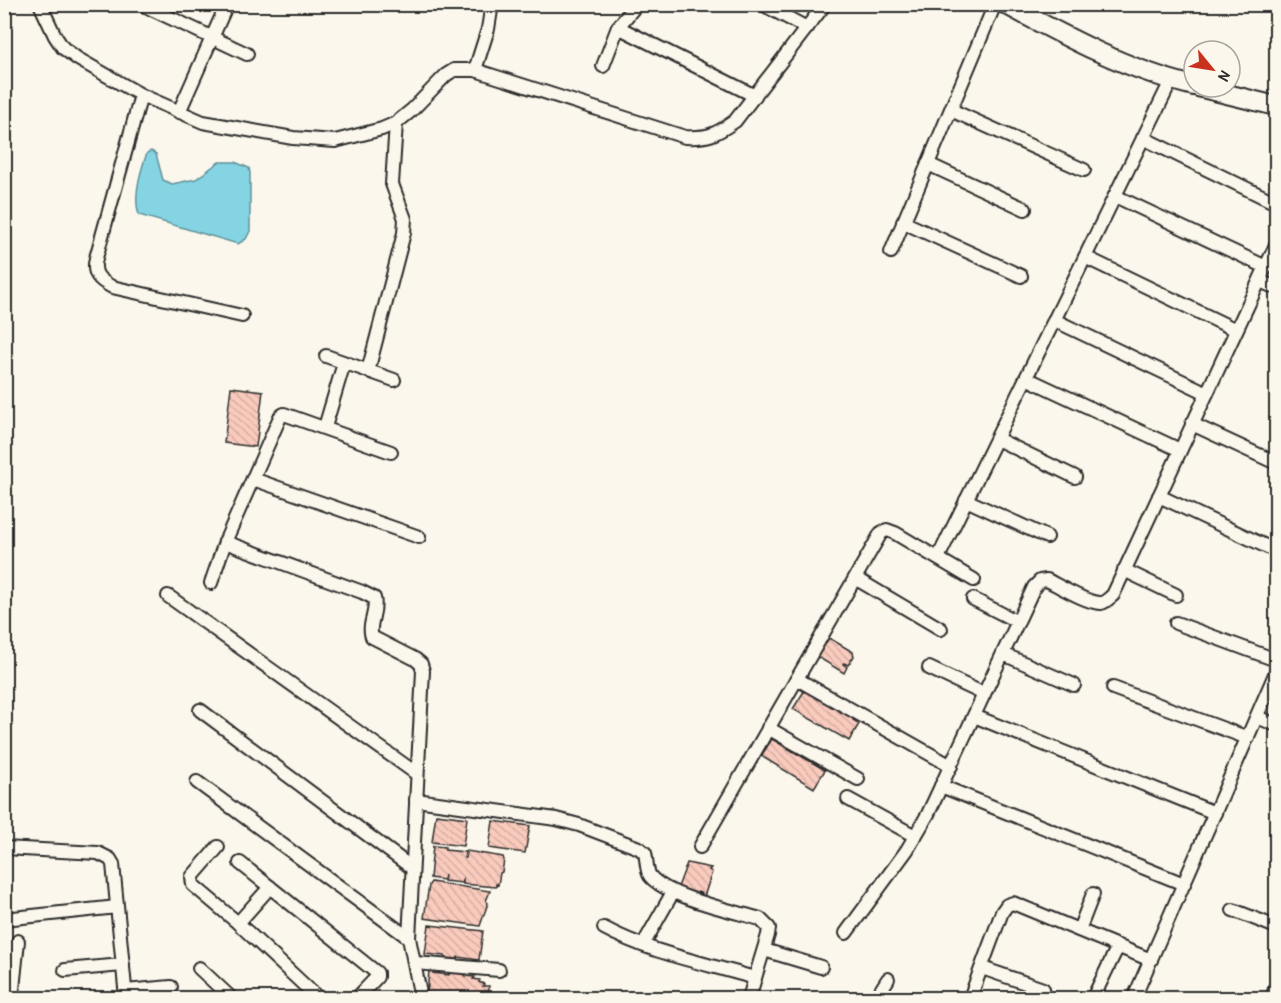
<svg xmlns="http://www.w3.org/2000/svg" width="1281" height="1003" font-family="'Patrick Hand',sans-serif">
  <defs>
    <pattern id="building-back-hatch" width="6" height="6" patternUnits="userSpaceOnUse" patternTransform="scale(1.5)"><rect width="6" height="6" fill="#f9cbbd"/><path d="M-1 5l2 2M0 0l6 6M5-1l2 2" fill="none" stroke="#d6aea3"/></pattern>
  </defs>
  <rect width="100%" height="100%" fill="#fbf7ec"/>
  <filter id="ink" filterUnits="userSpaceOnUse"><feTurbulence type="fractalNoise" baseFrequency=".0167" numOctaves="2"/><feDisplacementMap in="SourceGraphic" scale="12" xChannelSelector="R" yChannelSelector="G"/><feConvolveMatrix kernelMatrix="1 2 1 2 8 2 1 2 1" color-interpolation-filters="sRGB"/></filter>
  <g filter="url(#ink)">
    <path fill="#85d4e3" stroke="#619099" stroke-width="1.5" d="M151 151 156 154 163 180 172 184 196 179 219 162H235L249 168 250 173V231L246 239 238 244 139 215C133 197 140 172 147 153Z"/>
    <g fill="url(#building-back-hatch)" stroke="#2b2b2b" stroke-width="1.5">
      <polygon points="231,387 263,391 256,447 224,443"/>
      <polygon points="829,638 853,652 854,656 848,665 844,663 843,664 847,667 844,673 816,656"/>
      <polygon points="806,688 855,718 853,720 859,724 849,741 793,709"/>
      <polygon points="772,739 825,770 814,788 761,756"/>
      <polygon points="436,814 467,818 463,846 432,842"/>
      <polygon points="493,821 530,826 525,853 489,848"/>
      <polygon points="433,846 445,847 445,850 465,852 464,858 466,858 467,851 503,857 504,860 502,872 500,873 498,885 496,884 496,887 463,884 463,877 462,883 444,881 445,875 444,880 430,878"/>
      <polygon points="687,863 711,868 709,870 712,872 703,900 701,898 702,894 698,892 696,897 689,894 690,891 678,887"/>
      <polygon points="431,882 490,891 486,901 488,903 480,926 424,918 429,885"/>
      <polygon points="429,925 483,931 479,960 458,957 458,959 446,958 445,956 425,954"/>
      <polygon points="450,969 456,970 456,973 465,974 465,976 475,977 473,979 480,980 479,982 484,984 483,986 489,986 488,998 443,998 443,994 440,994 439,998 427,995 429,970 433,971 433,973 449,975"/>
    </g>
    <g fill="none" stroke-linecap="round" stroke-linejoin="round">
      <defs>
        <g id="street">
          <path d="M40 4 55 36 63 48 78 59 141 95 203 122 293 138 335 141 382 129 396 123 412 110 446 75 454 70H475L685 137C708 138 715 135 735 121L825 4"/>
          <polyline points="141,4 247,54"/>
          <polyline points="762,4 807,28"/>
          <polyline points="618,27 755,96"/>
          <polyline points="603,66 618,27 637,4"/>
          <polyline points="475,70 488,29 492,4"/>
          <path d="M141 95 96 258C92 274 99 280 112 287L242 316"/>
          <polyline points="951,110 1084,170"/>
          <polyline points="179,112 227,4"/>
          <polyline points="1143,138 1276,203"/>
          <polyline points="928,164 1025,209"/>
          <polyline points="1115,196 1266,267"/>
          <polyline points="903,222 1021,276"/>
          <polyline points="891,252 995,4"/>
          <polyline points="1085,257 1236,330"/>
          <polyline points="1260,281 1276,288"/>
          <polyline points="1054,320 1207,393"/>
          <polyline points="326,356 394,380"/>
          <polyline points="368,371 404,233 405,219 392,184 396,123"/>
          <polyline points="1026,378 1180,450"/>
          <polyline points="1192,424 1276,463"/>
          <polyline points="325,427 344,363"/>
          <polyline points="997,439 1075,477"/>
          <polyline points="253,479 419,537"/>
          <polyline points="1159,496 1276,551"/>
          <polyline points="966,500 1047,537"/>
          <path d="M225 542 362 592 374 598C378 612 367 624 372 637L415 659 421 664 423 671 409 938 421 998"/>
          <polyline points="938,558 1171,81"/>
          <polyline points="1124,570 1176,595"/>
          <polyline points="855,578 941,629"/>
          <polyline points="211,583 225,542 280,417 284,414 391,452"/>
          <polyline points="168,596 417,774"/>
          <polyline points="973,599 1018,622"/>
          <polyline points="1176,623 1276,660"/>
          <polyline points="1003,654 1074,685"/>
          <polyline points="929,668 984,694"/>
          <polyline points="797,679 951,766"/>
          <polyline points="1113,688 1248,738"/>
          <polyline points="200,710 412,868"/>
          <polyline points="974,716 1215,813"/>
          <polyline points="1257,717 1276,725"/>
          <polyline points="768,728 858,779"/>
          <polyline points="197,782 409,938"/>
          <polyline points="941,786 1184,884"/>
          <polyline points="848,799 915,836"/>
          <path d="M416 800 556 819 579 825 639 848 645 853C647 860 646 870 650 876 667 897 733 911 760 919L769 928 768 935 749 998"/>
          <polyline points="218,847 192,877 193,885 238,923"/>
          <polyline points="700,847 881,533 887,530 895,533 974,580"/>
          <polyline points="4,848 98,853 110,859 113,864 126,998"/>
          <polyline points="240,863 377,973 377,977 357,998"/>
          <polyline points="270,887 238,923 318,998"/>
          <polyline points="1233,910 1276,927"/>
          <polyline points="4,919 117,907"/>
          <path d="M604 928C650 953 705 963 755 978"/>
          <polyline points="1079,930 1093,894"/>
          <path d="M846 933 907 850 928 814 1034 587 1040 581 1047 580C1059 586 1089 604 1101 603 1106 602 1109 598 1113 595L1276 245"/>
          <polyline points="643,945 673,892"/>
          <polyline points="764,950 821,967"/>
          <polyline points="415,963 499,970"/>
          <polyline points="199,968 231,998"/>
          <polyline points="982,968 1043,989"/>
          <polyline points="65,970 123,965"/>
          <polyline points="125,991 171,987"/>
          <polyline points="12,998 18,941"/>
          <polyline points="876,998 888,979"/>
          <polyline points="970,998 1002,912 1007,905 1013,903 1151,960"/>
          <polyline points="1093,998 1118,946"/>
          <polyline points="1134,998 1276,672"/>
          <polyline points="1272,998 1276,986"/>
        </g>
        <g id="secondary">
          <path d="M1005 4C1066 37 1127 70 1194 86"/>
          <polyline points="1198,87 1276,106"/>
        </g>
      </defs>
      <use href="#street" stroke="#2b2b2b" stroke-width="16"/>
      <use href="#secondary" stroke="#2b2b2b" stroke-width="22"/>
      <use href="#street" stroke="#fbf7ec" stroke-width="12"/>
      <use href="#secondary" stroke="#fbf7ec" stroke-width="18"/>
    </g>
  </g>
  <rect width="1281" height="1003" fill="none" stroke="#fbf7ec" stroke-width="24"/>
  <rect x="12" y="12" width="1257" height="979" fill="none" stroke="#2b2b2b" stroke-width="2" filter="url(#ink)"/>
  <g transform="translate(1212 69) rotate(120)"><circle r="28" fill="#fbf7ec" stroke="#a8a59f" stroke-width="1.5"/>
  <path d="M0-4.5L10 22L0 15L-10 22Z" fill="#c8321e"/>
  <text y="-9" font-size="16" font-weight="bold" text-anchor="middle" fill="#2b2b2b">N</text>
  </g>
</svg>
